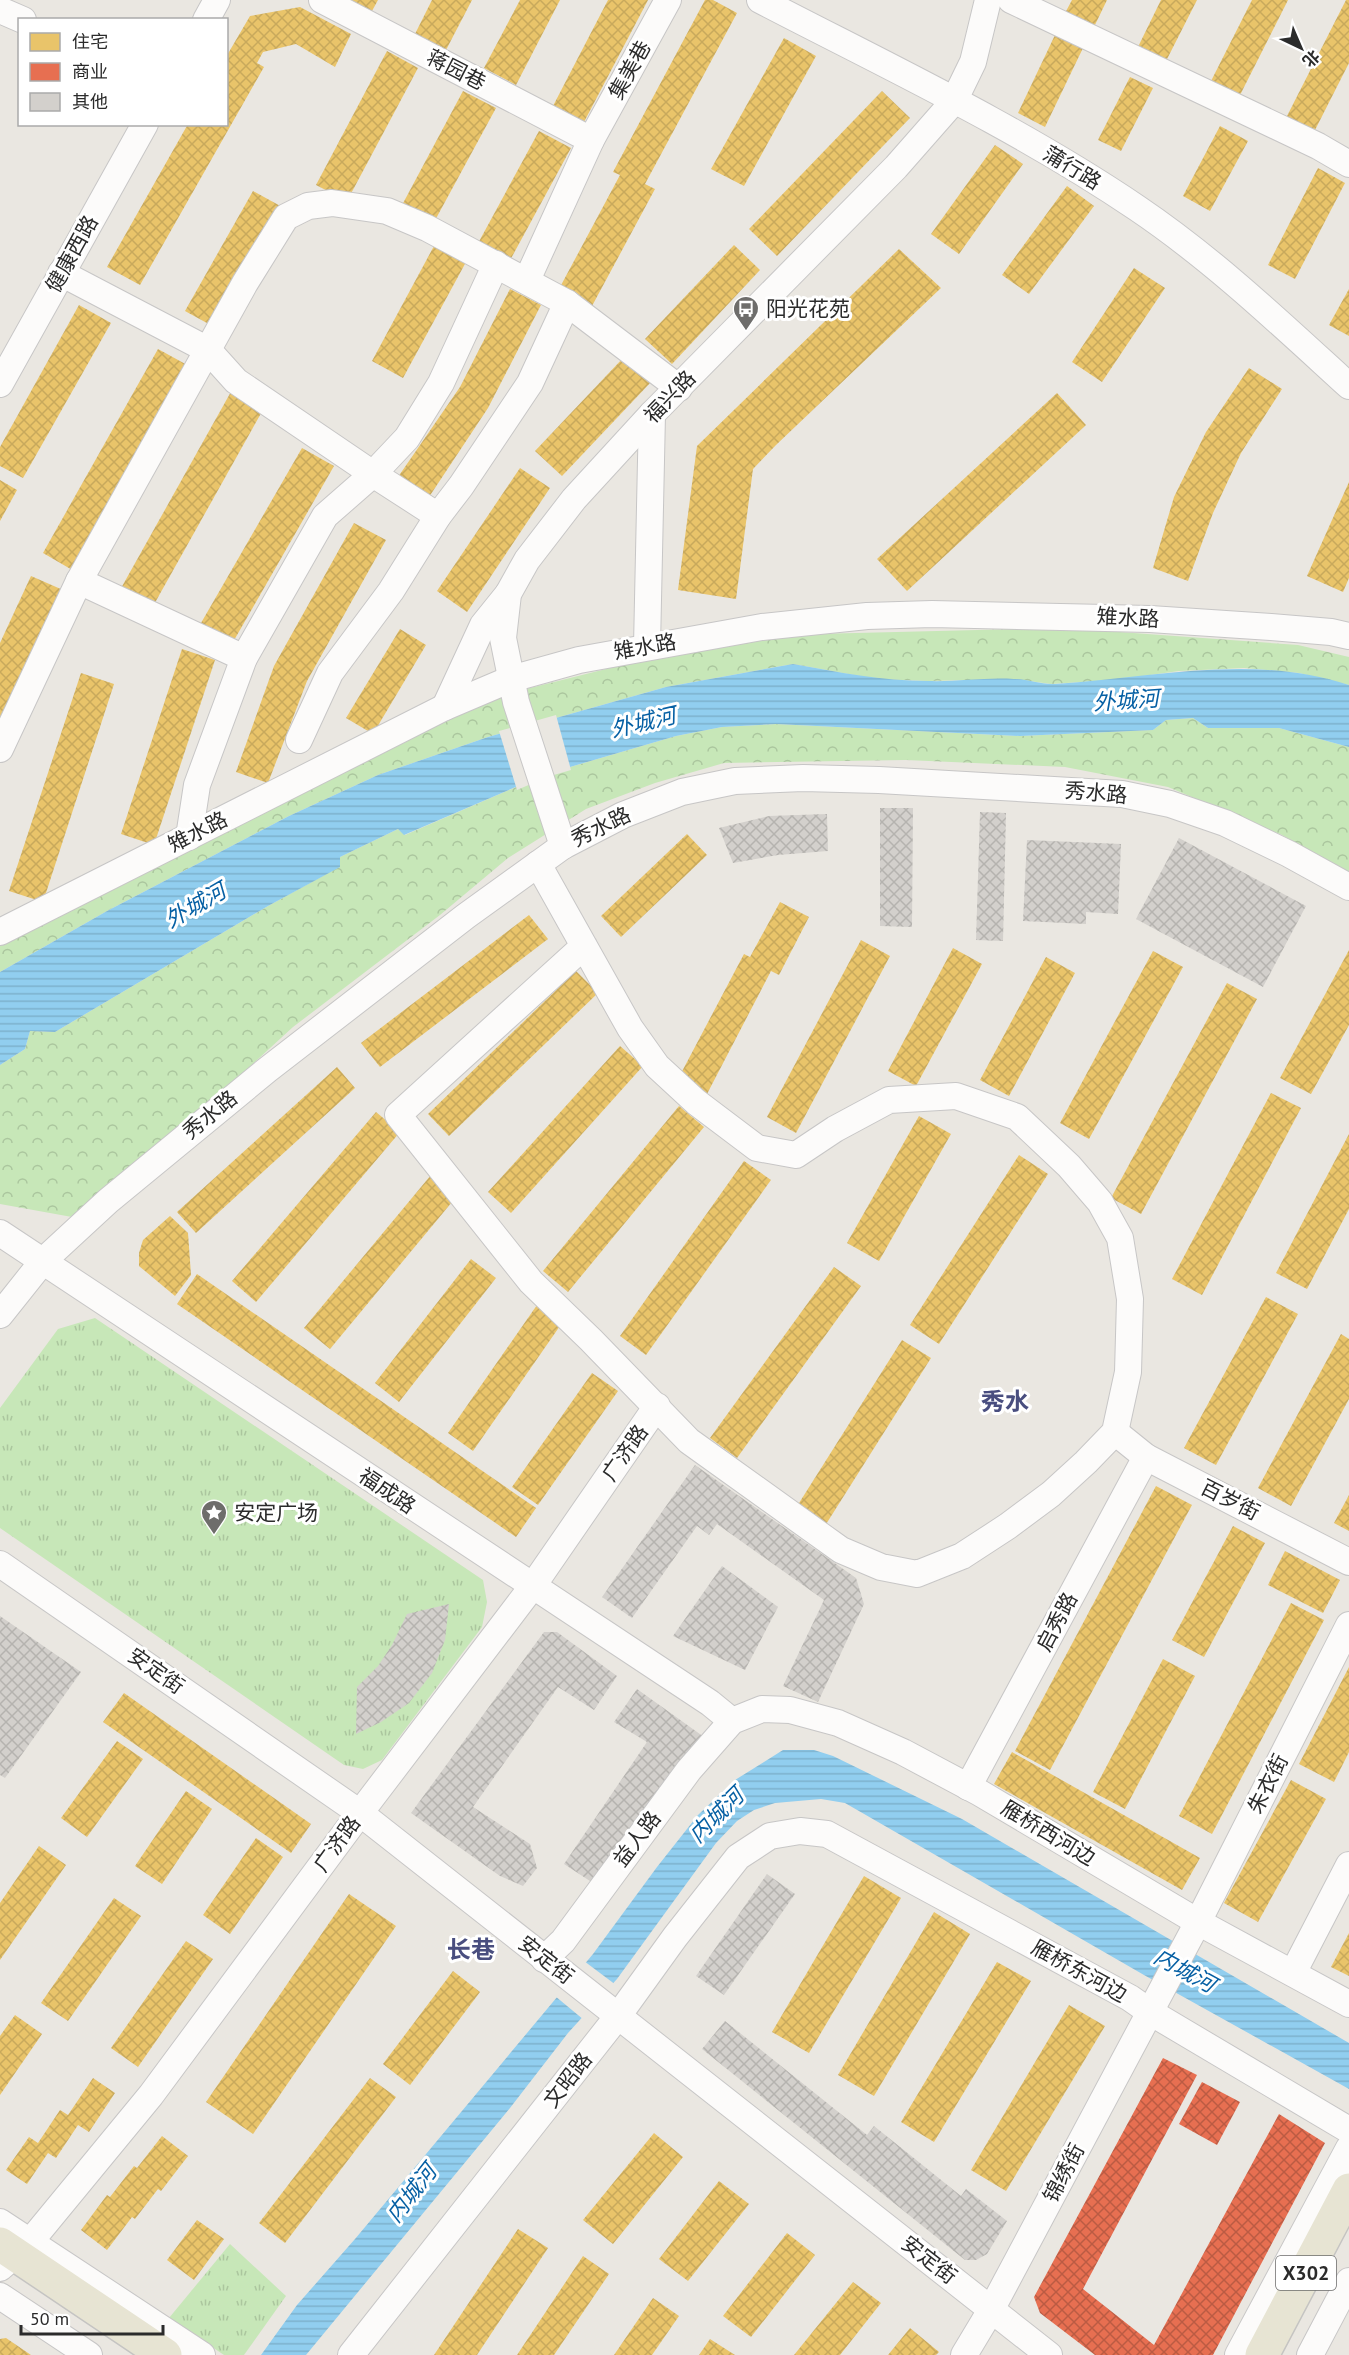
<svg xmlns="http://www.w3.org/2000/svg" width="1349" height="2355" font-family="'PT Sans','Noto Sans SC',sans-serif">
  <defs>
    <pattern id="grass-tufts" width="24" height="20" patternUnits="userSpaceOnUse" patternTransform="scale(1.5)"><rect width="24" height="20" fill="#c7e7b8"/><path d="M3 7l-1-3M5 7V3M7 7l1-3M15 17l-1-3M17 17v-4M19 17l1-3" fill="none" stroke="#abc69e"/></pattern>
    <pattern id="forest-crowns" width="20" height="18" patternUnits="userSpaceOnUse" patternTransform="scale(1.5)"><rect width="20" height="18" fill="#c7e7b8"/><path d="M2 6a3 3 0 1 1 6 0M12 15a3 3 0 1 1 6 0" fill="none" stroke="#abc69e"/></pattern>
    <pattern id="water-rules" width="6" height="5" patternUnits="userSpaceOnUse" patternTransform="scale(1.5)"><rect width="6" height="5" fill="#91ceef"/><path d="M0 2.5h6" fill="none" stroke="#7db1cd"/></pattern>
    <pattern id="homes-cross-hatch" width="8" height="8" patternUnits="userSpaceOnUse" patternTransform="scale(1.5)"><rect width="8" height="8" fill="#e9c46a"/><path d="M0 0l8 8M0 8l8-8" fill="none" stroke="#c8a95c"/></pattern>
    <pattern id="shops-cross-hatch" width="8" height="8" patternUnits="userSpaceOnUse" patternTransform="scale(1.5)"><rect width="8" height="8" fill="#e76f51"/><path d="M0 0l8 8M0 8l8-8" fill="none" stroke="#bb5b43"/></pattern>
    <pattern id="building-cross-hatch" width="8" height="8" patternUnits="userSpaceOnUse" patternTransform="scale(1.5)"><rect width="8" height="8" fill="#d3d0cc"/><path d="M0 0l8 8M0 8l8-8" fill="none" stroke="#b5b3af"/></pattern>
  </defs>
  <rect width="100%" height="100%" fill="#eae7e1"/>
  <g fill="url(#grass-tufts)">
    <polygon points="95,1318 483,1580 487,1602 482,1627 382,1760 363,1769 344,1765 0,1528 0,1408 58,1329"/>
    <polygon points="230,2244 286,2296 244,2355 224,2355 169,2318"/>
  </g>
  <g fill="url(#forest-crowns)">
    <polygon points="1064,628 1298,645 1349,657 1349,685 1299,673 1244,668 1179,671 1114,680 1051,684 1015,679 928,681 876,679 793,664 666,687 488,737 378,775 289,816 107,911 0,972 0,939 486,699 682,650 815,634"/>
    <polygon points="1193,718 1208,728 1279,728 1349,747 1349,872 1282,835 1168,787 1065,767 906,760 724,763 655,783 586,809 508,858 440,915 293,1027 207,1106 72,1217 0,1204 0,1065 25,1049 30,1031 55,1032 268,906 339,867 340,857 398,829 405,835 546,774 676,736 722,727 776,724 1020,736 1153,730 1166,720"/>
  </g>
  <g fill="url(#water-rules)">
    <path d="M793 664C838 672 882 681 928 681 957 682 986 677 1014 679 1028 679 1042 685 1055 684 1153 678 1252 653 1349 685V747L1279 728H1208L1193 718 1166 720 1153 730 1020 736 776 724 722 727 676 736 546 774 404 835 398 829 340 857V867L268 906 55 1032 30 1031 25 1049 0 1065V972L107 911 289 816 378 775 488 737 666 687Z"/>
    <polygon points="783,1750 814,1750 833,1756 962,1819 1349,2043 1349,2089 1144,1975 845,1803 821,1799 775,1803 754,1810 737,1821 716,1843 617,1979 568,2033 510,2108 306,2355 261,2355 297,2305 355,2239 593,1954 657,1867 698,1815 735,1780"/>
  </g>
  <g fill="#eae7e1">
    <polygon points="556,715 571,770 547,777 517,790 499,731"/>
    <polygon points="584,1961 616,1985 584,2020 555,1996"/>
  </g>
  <g fill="url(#homes-cross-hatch)">
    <polygon points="351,0 378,0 372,11"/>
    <polygon points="432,0 472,0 446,50 415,34"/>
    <polygon points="520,0 560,0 516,85 484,68"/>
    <polygon points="608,0 648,0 584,122 553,106"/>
    <polygon points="705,0 713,0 737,13 645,184 655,189 592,306 559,289 620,175 613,172"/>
    <polygon points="1072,0 1107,0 1093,29 1064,15"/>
    <polygon points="1161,0 1197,0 1164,65 1136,51"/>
    <polygon points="1252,0 1288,0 1237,101 1208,87"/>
    <polygon points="1346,0 1349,0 1349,63 1314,132 1286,118"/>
    <polygon points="300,7 351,34 335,67 296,44 263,52 257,63 264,67 140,285 107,267 188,124 226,124 226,57 250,16"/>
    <polygon points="1055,35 1083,48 1045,127 1018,113"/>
    <polygon points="784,38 816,56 744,186 711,169"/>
    <polygon points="387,51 418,68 347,201 316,185"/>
    <polygon points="1130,77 1153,88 1121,151 1098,140"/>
    <polygon points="463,91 496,108 433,224 401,207"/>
    <polygon points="882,91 910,118 777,256 749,229"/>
    <polygon points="1220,126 1248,141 1210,211 1183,196"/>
    <polygon points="539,131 571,148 508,264 476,247"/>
    <polygon points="995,145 1023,164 959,254 931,234"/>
    <polygon points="1318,168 1345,183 1295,279 1268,265"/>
    <polygon points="1067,186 1094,206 1029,294 1002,275"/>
    <polygon points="253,191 284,208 216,328 185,311"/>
    <polygon points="734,245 760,270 672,364 645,339"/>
    <polygon points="434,246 466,262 403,378 372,361"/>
    <polygon points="899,249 941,288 776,445 753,469 736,599 678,590 697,446"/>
    <polygon points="1134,268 1165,288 1102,382 1072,362"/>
    <polygon points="510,289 541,305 488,408 429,497 398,477 460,387"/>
    <polygon points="1349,289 1349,336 1329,325"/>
    <polygon points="79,305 111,323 23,478 0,466 0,447"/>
    <polygon points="158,349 189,366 74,571 43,553"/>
    <polygon points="624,357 651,382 562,476 535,451"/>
    <polygon points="1249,368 1282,389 1241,453 1213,513 1188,581 1153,568 1174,497 1206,432"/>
    <polygon points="232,390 264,408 152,608 120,590"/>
    <polygon points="1057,393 1086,425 907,591 877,559"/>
    <polygon points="302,448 334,466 233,642 201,623"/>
    <polygon points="520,468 550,488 467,612 437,591"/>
    <polygon points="0,480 17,490 0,521"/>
    <polygon points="1349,482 1349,578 1343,592 1307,576"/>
    <polygon points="354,523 386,540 307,681 268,783 236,772 274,666"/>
    <polygon points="31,576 63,590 0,728 0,643"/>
    <polygon points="400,629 426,645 373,734 346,718"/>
    <polygon points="182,649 215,660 154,845 121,834"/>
    <polygon points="81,673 114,684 43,902 9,891"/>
    <polygon points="687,834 707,855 621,937 601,916"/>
    <polygon points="780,902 809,917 779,975 771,971 707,1094 678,1079 744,954 750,957"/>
    <polygon points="529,915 548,939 380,1067 361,1043"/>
    <polygon points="861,940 890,956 796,1133 767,1117"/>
    <polygon points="953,948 982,964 916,1086 888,1071"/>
    <polygon points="1349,950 1349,1025 1311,1094 1280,1078"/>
    <polygon points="1153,951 1183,967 1089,1139 1060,1123"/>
    <polygon points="1046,957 1075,973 1009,1096 980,1080"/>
    <polygon points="576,971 598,993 449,1136 428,1114"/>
    <polygon points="1227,983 1257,999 1141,1214 1111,1198"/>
    <polygon points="620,1046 643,1066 511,1213 488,1192"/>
    <polygon points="337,1067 355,1088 196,1233 177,1212"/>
    <polygon points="1271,1093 1301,1108 1202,1295 1172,1279"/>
    <polygon points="679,1106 704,1127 568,1292 543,1271"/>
    <polygon points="376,1112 400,1132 256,1302 232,1281"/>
    <polygon points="919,1116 951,1134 879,1261 847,1243"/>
    <polygon points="1349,1134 1349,1209 1307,1289 1276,1273"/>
    <polygon points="1019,1155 1048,1174 939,1344 910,1325"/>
    <polygon points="744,1161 771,1180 646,1355 620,1336"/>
    <polygon points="431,1175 457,1196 330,1349 304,1328"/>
    <polygon points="170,1216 188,1233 191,1275 175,1296 139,1266 139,1253 143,1240"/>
    <polygon points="471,1259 496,1278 399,1402 375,1383"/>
    <polygon points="834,1267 861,1286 737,1458 710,1438"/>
    <polygon points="197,1274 536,1508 516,1537 177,1304"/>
    <polygon points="1266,1297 1298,1314 1216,1465 1184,1448"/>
    <polygon points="537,1305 562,1323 473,1451 448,1433"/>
    <polygon points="1341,1334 1349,1339 1349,1399 1291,1506 1258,1488"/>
    <polygon points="902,1340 931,1358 823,1529 794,1511"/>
    <polygon points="592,1373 618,1391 538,1505 512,1487"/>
    <polygon points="1156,1486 1192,1505 1050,1770 1015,1751"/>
    <polygon points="1349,1495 1349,1531 1334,1523"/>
    <polygon points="1233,1526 1265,1543 1204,1657 1172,1640"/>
    <polygon points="1285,1551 1340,1580 1323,1613 1268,1585"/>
    <polygon points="1291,1603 1324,1620 1212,1834 1179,1816"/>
    <polygon points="1163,1659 1195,1676 1125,1809 1093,1792"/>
    <polygon points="1349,1667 1349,1752 1334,1782 1299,1764"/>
    <polygon points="124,1693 311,1824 291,1853 103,1722"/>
    <polygon points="117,1741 143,1759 87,1837 61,1818"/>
    <polygon points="1012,1752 1200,1858 1182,1890 994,1784"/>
    <polygon points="1291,1780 1326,1799 1258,1922 1224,1903"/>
    <polygon points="186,1791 212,1809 162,1884 135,1866"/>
    <polygon points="256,1838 283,1857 230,1934 203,1915"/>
    <polygon points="39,1846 66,1865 0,1960 0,1903"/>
    <polygon points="864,1876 901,1898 809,2053 772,2032"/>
    <polygon points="349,1894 396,1926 253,2134 206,2102"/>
    <polygon points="114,1898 141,1916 68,2021 41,2003"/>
    <polygon points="934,1912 970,1934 874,2096 838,2075"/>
    <polygon points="1349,1933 1349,1976 1331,1967"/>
    <polygon points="186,1941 213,1959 138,2067 111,2048"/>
    <polygon points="997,1962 1031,1981 934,2142 901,2122"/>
    <polygon points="453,1971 480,1992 410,2085 383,2064"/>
    <polygon points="1069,2005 1105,2026 1006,2191 971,2170"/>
    <polygon points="15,2015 42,2034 0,2095 0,2036"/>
    <polygon points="93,2078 115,2093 89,2132 78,2125 56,2158 48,2153 27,2184 6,2170 29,2137 38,2143 60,2110 68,2115"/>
    <polygon points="370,2078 396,2097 285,2243 259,2223"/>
    <polygon points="654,2133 683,2157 613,2244 583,2220"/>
    <polygon points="162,2136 188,2156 161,2191 158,2189 135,2219 132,2217 107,2250 81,2230 107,2195 110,2197 134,2166 137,2168"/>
    <polygon points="719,2181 749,2204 688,2281 659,2259"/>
    <polygon points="197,2220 224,2239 194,2280 167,2260"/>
    <polygon points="518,2229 548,2248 477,2355 434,2355"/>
    <polygon points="787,2233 815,2255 751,2337 723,2316"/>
    <polygon points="583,2256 609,2274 554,2355 517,2355"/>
    <polygon points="853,2282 881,2303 840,2355 794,2355"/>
    <polygon points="653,2298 679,2316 652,2355 614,2355"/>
    <polygon points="910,2328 939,2352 936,2355 888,2355"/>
    <polygon points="6,2338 31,2355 0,2355 0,2339"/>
    <polygon points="710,2339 735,2355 699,2355"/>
  </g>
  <g fill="url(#shops-cross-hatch)">
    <polygon points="1163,2058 1197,2075 1083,2289 1154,2345 1279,2114 1325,2143 1213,2355 1095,2355 1040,2313 1034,2297"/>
    <polygon points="1202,2082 1240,2102 1217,2145 1179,2124"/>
  </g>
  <g fill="url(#building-cross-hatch)">
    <polygon points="880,808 913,808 912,927 880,926"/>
    <polygon points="980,812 1006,813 1003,941 976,940"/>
    <polygon points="827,814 828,851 778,855 733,863 719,828 769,816"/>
    <polygon points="1179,838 1306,906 1263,987 1136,919"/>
    <polygon points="1027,840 1121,844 1118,914 1086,912 1086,924 1023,921"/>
    <polygon points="695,1465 856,1578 864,1604 818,1702 783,1686 824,1600 717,1524 709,1535 697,1526 632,1618 602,1597"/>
    <polygon points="722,1566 778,1607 745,1670 673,1636"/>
    <polygon points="449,1604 445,1640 432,1673 409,1703 381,1722 356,1734 357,1687 378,1666 392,1645 407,1614"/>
    <polygon points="0,1616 81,1672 5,1778 0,1775"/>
    <polygon points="544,1632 557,1632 617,1676 594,1710 558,1687 473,1807 530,1844 537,1868 523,1886 500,1876 411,1813"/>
    <polygon points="637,1689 704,1737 694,1756 677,1764 593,1883 564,1864 647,1742 614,1722"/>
    <polygon points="767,1874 795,1894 724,1995 696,1976"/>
    <polygon points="725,2021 867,2135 874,2126 961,2196 966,2189 1007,2221 987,2254 976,2260 965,2260 702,2049"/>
  </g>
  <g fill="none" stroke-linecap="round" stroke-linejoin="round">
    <defs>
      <g id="minor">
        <polyline points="322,0 591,140"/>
        <path d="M760 0C887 66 1019 128 1137 208 1214 260 1281 324 1349 386"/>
        <polyline points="1011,0 1318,146 1349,164"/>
        <polyline points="0,10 23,20"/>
        <polyline points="206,20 217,0"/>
        <polyline points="61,273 208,350 236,381 373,474 438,516"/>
        <polyline points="527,280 591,140 668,0"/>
        <polyline points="0,384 145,124"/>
        <polyline points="79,581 244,658"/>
        <polyline points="647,646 652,414"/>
        <polyline points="445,707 483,625 508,594"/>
        <polyline points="299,740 330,673 391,591 438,516 461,486 530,383 567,303"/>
        <polyline points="0,749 79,581 245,283 286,217 308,206 332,203 387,211 427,228 567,303 679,388"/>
        <polyline points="189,837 197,785 244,658 325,516 373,474 407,438 441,383 496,264"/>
        <polyline points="563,846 516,702 503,638 508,594 527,560 574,499 652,414 896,167 954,101 973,62 988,0"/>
        <polyline points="538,864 630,1028 657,1066 696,1102 757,1148 796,1155 835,1129 889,1100 956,1096 1017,1117 1069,1166 1100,1202 1120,1238 1130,1299 1128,1372 1115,1432 1086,1462 1051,1494 1008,1526 962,1556 917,1574 881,1567 841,1550 689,1441 591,1340 531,1282 398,1115 584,946"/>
        <polyline points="0,932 445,707 511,679 579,660 762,627 867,616 932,614 1150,619 1271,627 1331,632 1349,636"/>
        <polyline points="0,1233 710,1703 732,1721"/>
        <polyline points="0,1315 43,1261 108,1201 267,1070 466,916 563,846 623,815 682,792 735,781 803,778 879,780 1122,794 1170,804 1225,823 1289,854 1349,887"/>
        <polyline points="1115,1432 1146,1457 1349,1562"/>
        <polyline points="0,1564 360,1813 1049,2355"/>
        <polyline points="968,1787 1146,1457"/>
        <polyline points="544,1959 563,1941 689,1770 732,1721 762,1709 790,1710 838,1723 903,1752 980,1793 1198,1922 1349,2004"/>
        <polyline points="1293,1973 1349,1865"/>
        <polyline points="0,2222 202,2355"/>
        <polyline points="0,2268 30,2242 151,2095 360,1813 532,1587 657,1406"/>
        <polyline points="0,2296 89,2355"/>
        <polyline points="351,2355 618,2016 675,1937 738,1857 770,1836 800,1831 827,1834 1130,1998 1150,2012 1349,2130"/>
        <polyline points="964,2355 991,2310 1198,1922 1349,1625"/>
        <polyline points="1238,2355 1349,2148"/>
        <polyline points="1310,2355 1349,2281"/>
      </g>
      <g id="major">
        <polyline points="0,2244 165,2355"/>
        <polyline points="1262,2355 1349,2190"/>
      </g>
    </defs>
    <use href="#minor" stroke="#c7c6c6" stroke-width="28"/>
    <use href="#major" stroke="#c5c4c2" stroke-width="36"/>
    <use href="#minor" stroke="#fcfbfa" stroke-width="26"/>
    <use href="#major" stroke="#e7e4d3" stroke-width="33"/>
  </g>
  <defs>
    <symbol id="bus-pin" viewBox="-11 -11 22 30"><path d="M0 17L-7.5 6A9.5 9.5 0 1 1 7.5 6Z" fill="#6e6d6b" stroke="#fff"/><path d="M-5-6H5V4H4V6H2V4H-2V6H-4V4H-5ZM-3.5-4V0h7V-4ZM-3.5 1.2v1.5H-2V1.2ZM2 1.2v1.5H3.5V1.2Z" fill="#fff"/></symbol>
    <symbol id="sight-pin" viewBox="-11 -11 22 30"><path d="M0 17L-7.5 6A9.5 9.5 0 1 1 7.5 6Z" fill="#6e6d6b" stroke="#fff"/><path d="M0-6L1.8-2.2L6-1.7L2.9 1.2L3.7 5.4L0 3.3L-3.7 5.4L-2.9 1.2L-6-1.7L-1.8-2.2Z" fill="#fff"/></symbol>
  </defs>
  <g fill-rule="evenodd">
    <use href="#bus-pin" x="731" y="294" width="30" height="40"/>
    <use href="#sight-pin" x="199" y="1498" width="30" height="40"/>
  </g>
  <g text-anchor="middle" stroke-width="6" stroke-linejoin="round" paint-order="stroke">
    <rect fill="#fff" stroke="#6b6b6b" stroke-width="1.5" x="1276" y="2256" width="60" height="34" rx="4.5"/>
    <g font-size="20" font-weight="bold" fill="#2b2b2b">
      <text x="1306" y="2280">X302</text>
    </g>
    <g font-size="21" fill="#2b2b2b" stroke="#fff">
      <text transform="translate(456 70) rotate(27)" y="7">蒋园巷</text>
      <text transform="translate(630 70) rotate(-61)" y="7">集美巷</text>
      <text transform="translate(1072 168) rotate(31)" y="7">蒲行路</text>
      <text transform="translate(72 254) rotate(-61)" y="7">健康西路</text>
      <text transform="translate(670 397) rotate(-46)" y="7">福兴路</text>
      <text transform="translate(1128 618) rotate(3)" y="7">雉水路</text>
      <text transform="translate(645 647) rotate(-10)" y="7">雉水路</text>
      <text transform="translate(1096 793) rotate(5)" y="7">秀水路</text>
      <text transform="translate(601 827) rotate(-26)" y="7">秀水路</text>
      <text transform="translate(198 832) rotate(-27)" y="7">雉水路</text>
      <text transform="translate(210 1115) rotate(-39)" y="7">秀水路</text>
      <text transform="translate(625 1453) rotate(-55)" y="7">广济路</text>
      <text transform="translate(387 1491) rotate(34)" y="7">福成路</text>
      <text transform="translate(1230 1500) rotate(27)" y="7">百岁街</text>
      <text transform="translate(1057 1622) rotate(-62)" y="7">启秀路</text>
      <text transform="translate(156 1671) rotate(35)" y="7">安定街</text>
      <text transform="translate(1268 1784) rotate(-63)" y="7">朱衣街</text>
      <text transform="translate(1048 1833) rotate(31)" y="7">雁桥西河边</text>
      <text transform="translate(637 1839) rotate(-53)" y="7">益人路</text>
      <text transform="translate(337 1844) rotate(-54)" y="7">广济路</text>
      <text transform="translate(546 1960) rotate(38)" y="7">安定街</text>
      <text transform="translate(1079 1971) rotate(29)" y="7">雁桥东河边</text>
      <text transform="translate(568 2080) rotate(-52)" y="7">文昭路</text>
      <text transform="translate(1064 2173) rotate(-62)" y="7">锦绣街</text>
      <text transform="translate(929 2260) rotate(38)" y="7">安定街</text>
    </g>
    <g font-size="21" fill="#2b2b2b" stroke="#fff" text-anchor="start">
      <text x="766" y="316">阳光花苑</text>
      <text x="234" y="1520">安定广场</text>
    </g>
    <g font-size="22" font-style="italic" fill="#0660a4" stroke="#fff">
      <text transform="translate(1126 700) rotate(-4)" y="8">外城河</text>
      <text transform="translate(643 722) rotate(-13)" y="8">外城河</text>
      <text transform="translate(195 905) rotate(-30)" y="8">外城河</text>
      <text transform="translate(716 1815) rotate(-45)" y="8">内城河</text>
      <text transform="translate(1185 1970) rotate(29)" y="8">内城河</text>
      <text transform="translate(411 2193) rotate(-52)" y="8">内城河</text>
    </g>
    <g font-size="24" font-weight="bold" fill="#494e7f" stroke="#fff">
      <text x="1005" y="1410">秀水</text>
      <text x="471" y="1958">长巷</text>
    </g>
  </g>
  <rect x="18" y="18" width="210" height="108" fill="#ffffff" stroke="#aaaaaa" stroke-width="1.5"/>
  <rect x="30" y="33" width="30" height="18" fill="#e9c46a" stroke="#aaaaaa" stroke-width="1.5"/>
  <text x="72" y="48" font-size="18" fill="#2b2b2b">住宅</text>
  <rect x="30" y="63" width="30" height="18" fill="#e76f51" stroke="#aaaaaa" stroke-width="1.5"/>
  <text x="72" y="78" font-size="18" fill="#2b2b2b">商业</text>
  <rect x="30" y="93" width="30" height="18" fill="#d3d0cc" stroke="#aaaaaa" stroke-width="1.5"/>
  <text x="72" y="108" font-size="18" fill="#2b2b2b">其他</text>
  <g transform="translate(1301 48) rotate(136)" stroke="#ffffff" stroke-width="4.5" paint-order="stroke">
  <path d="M0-4.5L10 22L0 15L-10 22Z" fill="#2b2b2b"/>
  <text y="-9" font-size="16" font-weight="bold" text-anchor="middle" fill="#2b2b2b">北</text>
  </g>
  <path d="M21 2325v9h142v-9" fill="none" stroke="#2b2b2b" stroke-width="3"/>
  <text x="30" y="2325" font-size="18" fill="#2b2b2b" stroke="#ffffff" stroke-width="4.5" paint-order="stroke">50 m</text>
</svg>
